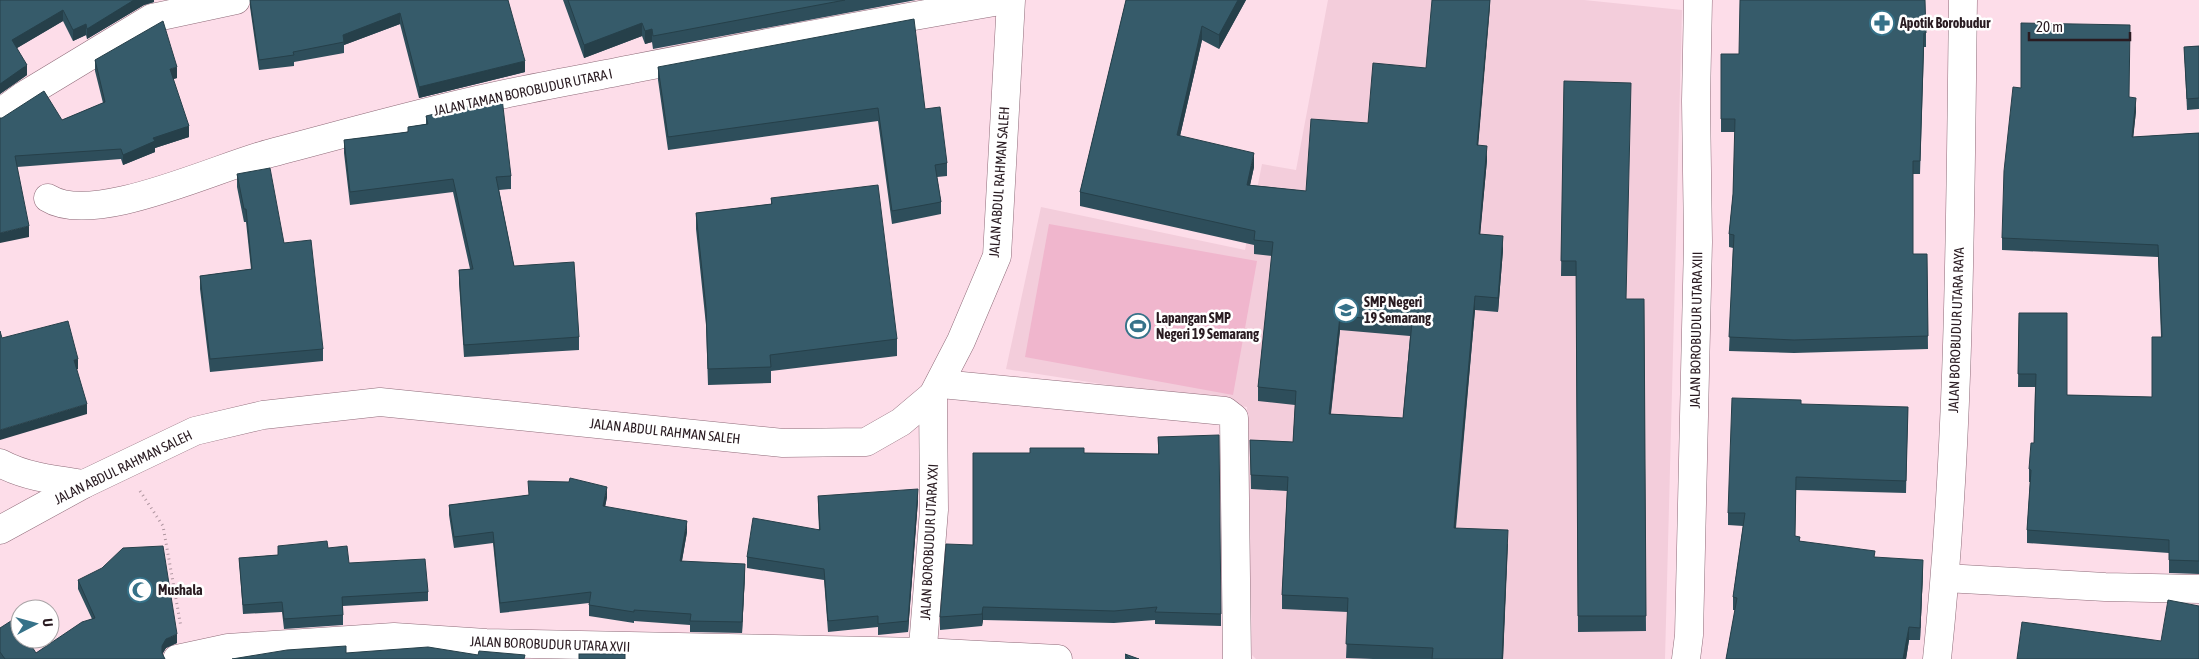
<svg xmlns="http://www.w3.org/2000/svg" width="2199" height="659" font-family="'Asap Condensed',sans-serif">
  <rect width="100%" height="100%" fill="#fddde9"/>
  <polygon fill="#f3cddb" points="1328,0 1584,0 1682,10 1665,659 1256,659 1252,655 1247,407 1006,369 1041,207 1245,250 1262,164 1296,170"/>
  <polygon fill="#f0b6cd" points="1049,224 1257,261 1233,395 1025,357"/>
  <g fill="none" stroke-linecap="round" stroke-linejoin="round">
    <defs>
      <g id="minor">
        <polyline points="0,113 23,96 152,18 236,0"/>
        <path d="M48 198C94 227 219 166 271 153 344 134 417 113 491 97 539 86 588 78 637 68 760 44 883 21 1006 0"/>
        <polyline points="941,384 1225,411 1234,418 1237,659"/>
        <path d="M0 463C26 477 55 480 84 484"/>
        <polyline points="1945,578 2105,587 2199,589"/>
        <polyline points="177,659 228,648 394,637 486,643 923,652 1058,659"/>
        <polyline points="922,659 934,510 933,395"/>
        <polyline points="1686,659 1689,635 1698,242 1696,101 1698,0"/>
        <path d="M1937 659C1960 440 1960 220 1963 0"/>
      </g>
      <polyline id="tertiary" points="0,530 84,484 195,431 263,415 380,402 783,443 866,442 901,422 933,395 961,341 997,256 1011,0"/>
    </defs>
    <use href="#minor" stroke="#8f6b79" stroke-width="29"/>
    <use href="#tertiary" stroke="#8f6b79" stroke-width="29"/>
    <polyline stroke="#ae959f" stroke-width="3" stroke-dasharray="1 4" stroke-linecap="butt" points="140,491 163,526 181,627"/>
    <use href="#minor" stroke="#fff" stroke-width="28"/>
    <use href="#tertiary" stroke="#fff" stroke-width="28"/>
  </g>
  <g fill="#2e4e5b" fill-rule="evenodd">
    <polygon points="0,0 154,0 154,2 144,5 87,39 86,35 73,41 63,21 17,48 27,75 0,94"/>
    <polygon points="250,0 508,0 525,72 419,98 400,24 344,45 344,53 294,62 294,66 259,70 250,7"/>
    <polygon points="563,0 916,0 653,49 652,42 645,44 642,36 584,58"/>
    <path d="M1126 0H1246L1219 49 1202 40 1180 136 1254 167 1250 185 1306 191 1368 123 1426 68 1490 0 1478 145 1487 160 1480 234 1503 250 1498 312 1475 310 1456 528 1508 544 1503 659H1373L1346 658 1348 612 1282 609V595L1287 491 1251 489 1250 440 1293 442 1295 405 1258 401V387L1272 256 1254 254V245L1080 206V192ZM1340 330 1410 336 1403 418 1331 414Z"/>
    <polygon points="1926,33 1926,47 1924,47 1920,174 1913,174 1913,254 1927,254 1928,349 1794,353 1729,351 1733,248 1729,247 1729,234 1733,194 1735,132 1721,132 1721,54 1739,54"/>
    <polygon points="2199,46 2199,109 2187,110 2184,47"/>
    <polygon points="95,60 177,78 173,79 189,137 155,148 155,152 123,165 121,159 17,167 29,237 0,118 62,120 103,103 95,71"/>
    <polygon points="658,67 925,109 947,163 947,176 937,177 941,202 941,214 892,224 878,121 668,150 658,80"/>
    <polygon points="1564,81 1626,299 1644,299 1646,631 1578,632 1576,276 1561,276"/>
    <polygon points="2021,88 2129,97 2136,111 2133,137 2199,133 2199,574 2169,573 2169,553 2027,543 2027,530 2030,482 2029,482 2029,469 2034,443 2035,387 2018,387 2019,313 2067,395 2152,397 2161,337 2158,257 2002,250 2002,238"/>
    <polygon points="426,116 511,176 511,189 499,190 514,266 579,337 579,350 464,357 459,283 459,270 470,269 453,192 350,205 344,153 344,140 408,132 408,127 426,124"/>
    <polygon points="237,174 284,243 323,349 323,361 210,372 200,289 200,276 251,269 246,222 244,222 237,187"/>
    <polygon points="771,198 897,339 897,356 771,371 771,383 708,385 706,325 696,229 696,213 771,204"/>
    <polygon points="1908,407 1906,493 1796,490 1795,536 1800,541 1875,557 1923,572 1920,640 1909,640 1906,659 1726,659 1735,610 1733,610 1733,597 1743,526 1728,525 1728,513"/>
    <polygon points="1158,437 1221,614 1221,626 1155,624 1155,620 1114,623 983,620 982,626 940,630 940,617 973,545 1084,453 1158,454"/>
    <polygon points="529,495 607,497 605,507 687,532 682,561 745,574 742,633 690,632 690,625 634,621 634,623 589,616 589,603 500,613 493,543 454,548 449,515 449,505"/>
    <polygon points="818,496 918,500 908,632 878,635 878,627 828,632 824,580 747,568 747,557 819,529 818,507"/>
    <polygon points="278,546 328,548 349,563 428,592 428,601 343,606 343,625 284,629 282,612 243,614 239,558 278,555"/>
    <polygon points="78,580 177,643 166,648 162,654 165,659 0,659 0,628 36,653 92,619 78,589"/>
    <polygon points="1125,654 1139,659 1125,659"/>
  </g>
  <g fill="#26404a">
    <polygon points="134,0 154,0 154,2 144,5 87,39 87,29"/>
    <polygon points="1238,0 1246,0 1219,49 1219,35"/>
    <polygon points="1490,0 1490,7 1477,159 1477,145"/>
    <polygon points="63,10 63,21 12,51 12,40"/>
    <polygon points="400,13 400,24 344,45 343,35"/>
    <polygon points="642,23 642,36 584,58 584,45"/>
    <polygon points="86,24 86,35 73,41 73,30"/>
    <polygon points="1202,26 1202,40 1177,149 1177,135"/>
    <polygon points="652,29 652,42 645,44 645,31"/>
    <polygon points="525,61 525,72 419,98 419,87"/>
    <polygon points="27,65 27,75 0,94 0,84"/>
    <polygon points="177,67 177,78 170,80 170,69"/>
    <polygon points="2136,98 2136,111 2132,150 2132,137"/>
    <polygon points="189,126 189,137 155,148 155,152 123,165 123,155 153,138"/>
    <polygon points="1487,146 1487,160 1479,248 1479,234"/>
    <polygon points="1254,153 1254,167 1247,199 1247,185"/>
    <polygon points="29,226 29,237 0,243 0,233"/>
    <polygon points="1503,236 1503,250 1498,312 1498,298"/>
    <polygon points="1475,296 1475,310 1454,542 1454,528"/>
    <polygon points="1340,316 1340,330 1329,428 1329,414"/>
    <polygon points="78,359 78,369 74,370 74,360"/>
    <polygon points="87,404 87,414 0,440 0,430"/>
    <polygon points="607,487 607,497 603,517 603,506"/>
    <polygon points="918,489 918,500 908,632 908,621"/>
    <polygon points="687,521 687,532 680,571 680,561"/>
    <polygon points="1508,530 1503,659 1502,659"/>
    <polygon points="1923,560 1923,572 1920,640 1920,628"/>
    <polygon points="745,564 745,574 742,633 742,622"/>
    <polygon points="983,607 983,620 982,626 982,614"/>
    <polygon points="1909,627 1909,640 1906,659 1903,659"/>
    <polygon points="177,634 177,643 166,648 162,655 162,646 166,639"/>
  </g>
  <g fill="#365b6a" stroke="#26404a" fill-rule="evenodd">
    <polygon points="0,0 134,0 87,29 86,24 73,30 63,10 12,40 27,65 0,84"/>
    <polygon points="250,0 508,0 525,61 419,87 400,13 343,35 344,42 293,52 294,55 259,60"/>
    <polygon points="568,0 845,0 653,36 652,29 645,31 642,23 584,45"/>
    <path d="M1126 0H1238L1219 35 1202 26 1177 135 1254 153 1247 185 1306 191 1311 119 1368 123 1373 63 1426 68 1432 0H1490L1477 145 1487 146 1479 234 1503 236 1498 298 1475 296 1454 528 1508 530 1502 659H1432L1433 648 1346 644 1348 598 1282 595 1288 477 1251 475 1250 440 1293 442 1296 391 1258 387 1273 242 1254 240 1255 231 1080 192ZM1340 316 1412 322 1403 418 1329 414Z"/>
    <polygon points="1740,0 1925,0 1926,33 1924,33 1920,161 1913,161 1913,254 1927,254 1928,336 1794,340 1729,337 1734,235 1729,234 1733,194 1735,119 1721,119 1721,54 1739,54"/>
    <polygon points="914,19 925,109 940,107 947,163 935,165 941,202 892,211 878,108 668,137 658,67"/>
    <polygon points="163,21 177,67 170,69 189,126 153,138 155,141 123,155 121,149 15,156 29,226 0,233 0,118 2,118 44,91 62,120 105,102 95,60"/>
    <polygon points="2021,23 2130,25 2129,97 2136,98 2132,137 2199,133 2199,561 2169,560 2169,540 2027,530 2031,470 2029,469 2031,443 2034,443 2036,374 2018,374 2019,313 2067,313 2067,395 2152,397 2152,337 2162,337 2158,245 2002,238 2004,171 2013,87 2021,88"/>
    <polygon points="2199,46 2199,98 2187,99 2184,47"/>
    <polygon points="1564,81 1631,83 1626,299 1644,299 1646,616 1578,616 1576,261 1561,261"/>
    <polygon points="502,98 511,176 496,177 514,266 574,262 579,337 464,345 459,270 473,269 453,179 350,192 344,140 408,132 408,127 428,124 426,116"/>
    <polygon points="270,168 284,243 311,240 323,349 210,359 200,276 252,269 246,209 244,209 237,174"/>
    <polygon points="878,185 897,339 770,355 771,367 708,369 706,308 696,213 772,204 771,198"/>
    <polygon points="68,321 78,359 74,360 87,404 0,430 0,331 2,338"/>
    <polygon points="1732,398 1801,400 1801,404 1908,407 1906,481 1796,477 1795,536 1800,537 1799,541 1875,551 1874,557 1923,560 1920,628 1909,627 1903,659 1726,659 1737,598 1733,597 1745,513 1728,513"/>
    <polygon points="1219,435 1221,614 1155,612 1157,607 1114,611 983,607 982,614 940,617 946,544 973,545 973,453 1030,453 1030,448 1084,448 1084,453 1159,454 1158,437"/>
    <polygon points="570,478 607,487 603,506 687,521 680,561 745,564 742,622 690,621 691,614 634,610 634,612 589,605 591,592 500,603 493,532 454,537 449,505 529,495 528,481 569,482"/>
    <polygon points="918,489 908,621 878,624 878,616 828,621 824,569 747,557 753,518 820,530 818,496"/>
    <polygon points="327,541 328,548 347,546 349,563 425,559 428,592 342,597 343,615 284,619 282,602 243,605 239,558 278,555 278,546"/>
    <polygon points="163,546 177,634 166,639 162,646 162,653 165,659 5,659 0,652 0,628 14,619 20,628 20,639 27,639 36,653 82,622 95,618 78,580 102,568 123,548"/>
    <polygon points="2168,600 2199,606 2199,659 2017,659 2022,622 2161,641"/>
    <polygon points="346,646 346,653 428,647 478,655 479,651 525,655 524,659 232,659 287,650"/>
    <rect x="579" y="654" width="46" height="5"/>
    <polygon points="1125,654 1139,659 1130,659"/>
  </g>
  <defs>
    <symbol id="pharmacy-ring" viewBox="-11 -11 22 22"><circle r="9.5" fill="#fff" stroke="#367289" stroke-width="1.5"/><path d="M-2-6h4v4h4v4h-4v4h-4v-4h-4v-4h4Z" fill="#367289"/></symbol>
    <symbol id="school-ring" viewBox="-11 -11 22 22"><circle r="9.5" fill="#fff" stroke="#367289" stroke-width="1.5"/><path d="M0-5L7-2L0 1L-7-2ZM-4 1L0 2.5L4 1V4Q0 6-4 4Z" fill="#367289"/></symbol>
    <symbol id="stadium-ring" viewBox="-11 -11 22 22"><circle r="9.5" fill="#fff" stroke="#367289" stroke-width="1.5"/><path d="M0-5a6.5 5 0 1 0 0 10a6.5 5 0 1 0 0-10ZM-3.5-1.8h7v3.6h-7Z" fill="#367289"/></symbol>
    <symbol id="mosque-ring" viewBox="-11 -11 22 22"><circle r="9.5" fill="#fff" stroke="#367289" stroke-width="1.5"/><path d="M3.5-4.9A6 6 0 1 0 3.5 4.9A5 5 0 1 1 3.5-4.9Z" fill="#367289"/></symbol>
  </defs>
  <g fill-rule="evenodd">
    <use href="#pharmacy-ring" x="1868" y="9" width="28" height="28"/>
    <use href="#school-ring" x="1332" y="296" width="28" height="28"/>
    <use href="#stadium-ring" x="1124" y="312" width="28" height="28"/>
    <use href="#mosque-ring" x="126" y="576" width="28" height="28"/>
  </g>
  <g text-anchor="middle" stroke-width="5" stroke-linejoin="round" paint-order="stroke">
    <g font-size="14" font-weight="bold" fill="#291b21" stroke="#fff" text-anchor="start">
      <text x="1900" y="28">Apotik Borobudur</text>
      <text x="1364" y="307">SMP Negeri<tspan x="1364" dy="16">19 Semarang</tspan></text>
      <text x="1156" y="323">Lapangan SMP<tspan x="1156" dy="16">Negeri 19 Semarang</tspan></text>
      <text x="158" y="595">Mushala</text>
    </g>
    <g font-size="14" fill="#291b21" stroke="#fff">
      <text transform="translate(523 92) rotate(-12)" y="5">JALAN TAMAN BOROBUDUR UTARA I</text>
      <text transform="translate(999 182) rotate(-86)" y="5">JALAN ABDUL RAHMAN SALEH</text>
      <text transform="translate(1696 330) rotate(-89)" y="5">JALAN BOROBUDUR UTARA XIII</text>
      <text transform="translate(1956 330) rotate(-88)" y="5">JALAN BOROBUDUR UTARA RAYA</text>
      <text transform="translate(665 431) rotate(6)" y="5">JALAN ABDUL RAHMAN SALEH</text>
      <text transform="translate(123 467) rotate(-26)" y="5">JALAN ABDUL RAHMAN SALEH</text>
      <text transform="translate(929 542) rotate(-87)" y="5">JALAN BOROBUDUR UTARA XXI</text>
      <text transform="translate(550 644) rotate(2)" y="5">JALAN BOROBUDUR UTARA XVII</text>
    </g>
  </g>
  <g transform="translate(35 624) rotate(84)"><circle r="24" fill="#ffffff" stroke="#a9a4a6"/>
  <path d="M0-4L9 19L0 12L-9 19Z" fill="#367289"/>
  <text y="-8" font-size="14" font-weight="bold" text-anchor="middle" fill="#291b21">U</text>
  </g>
  <path d="M2029 32v8h101v-8" fill="none" stroke="#291b21" stroke-width="2.5"/>
  <text x="2036" y="32" font-size="15" fill="#291b21" stroke="#ffffff" stroke-width="4" paint-order="stroke">20 m</text>
</svg>
